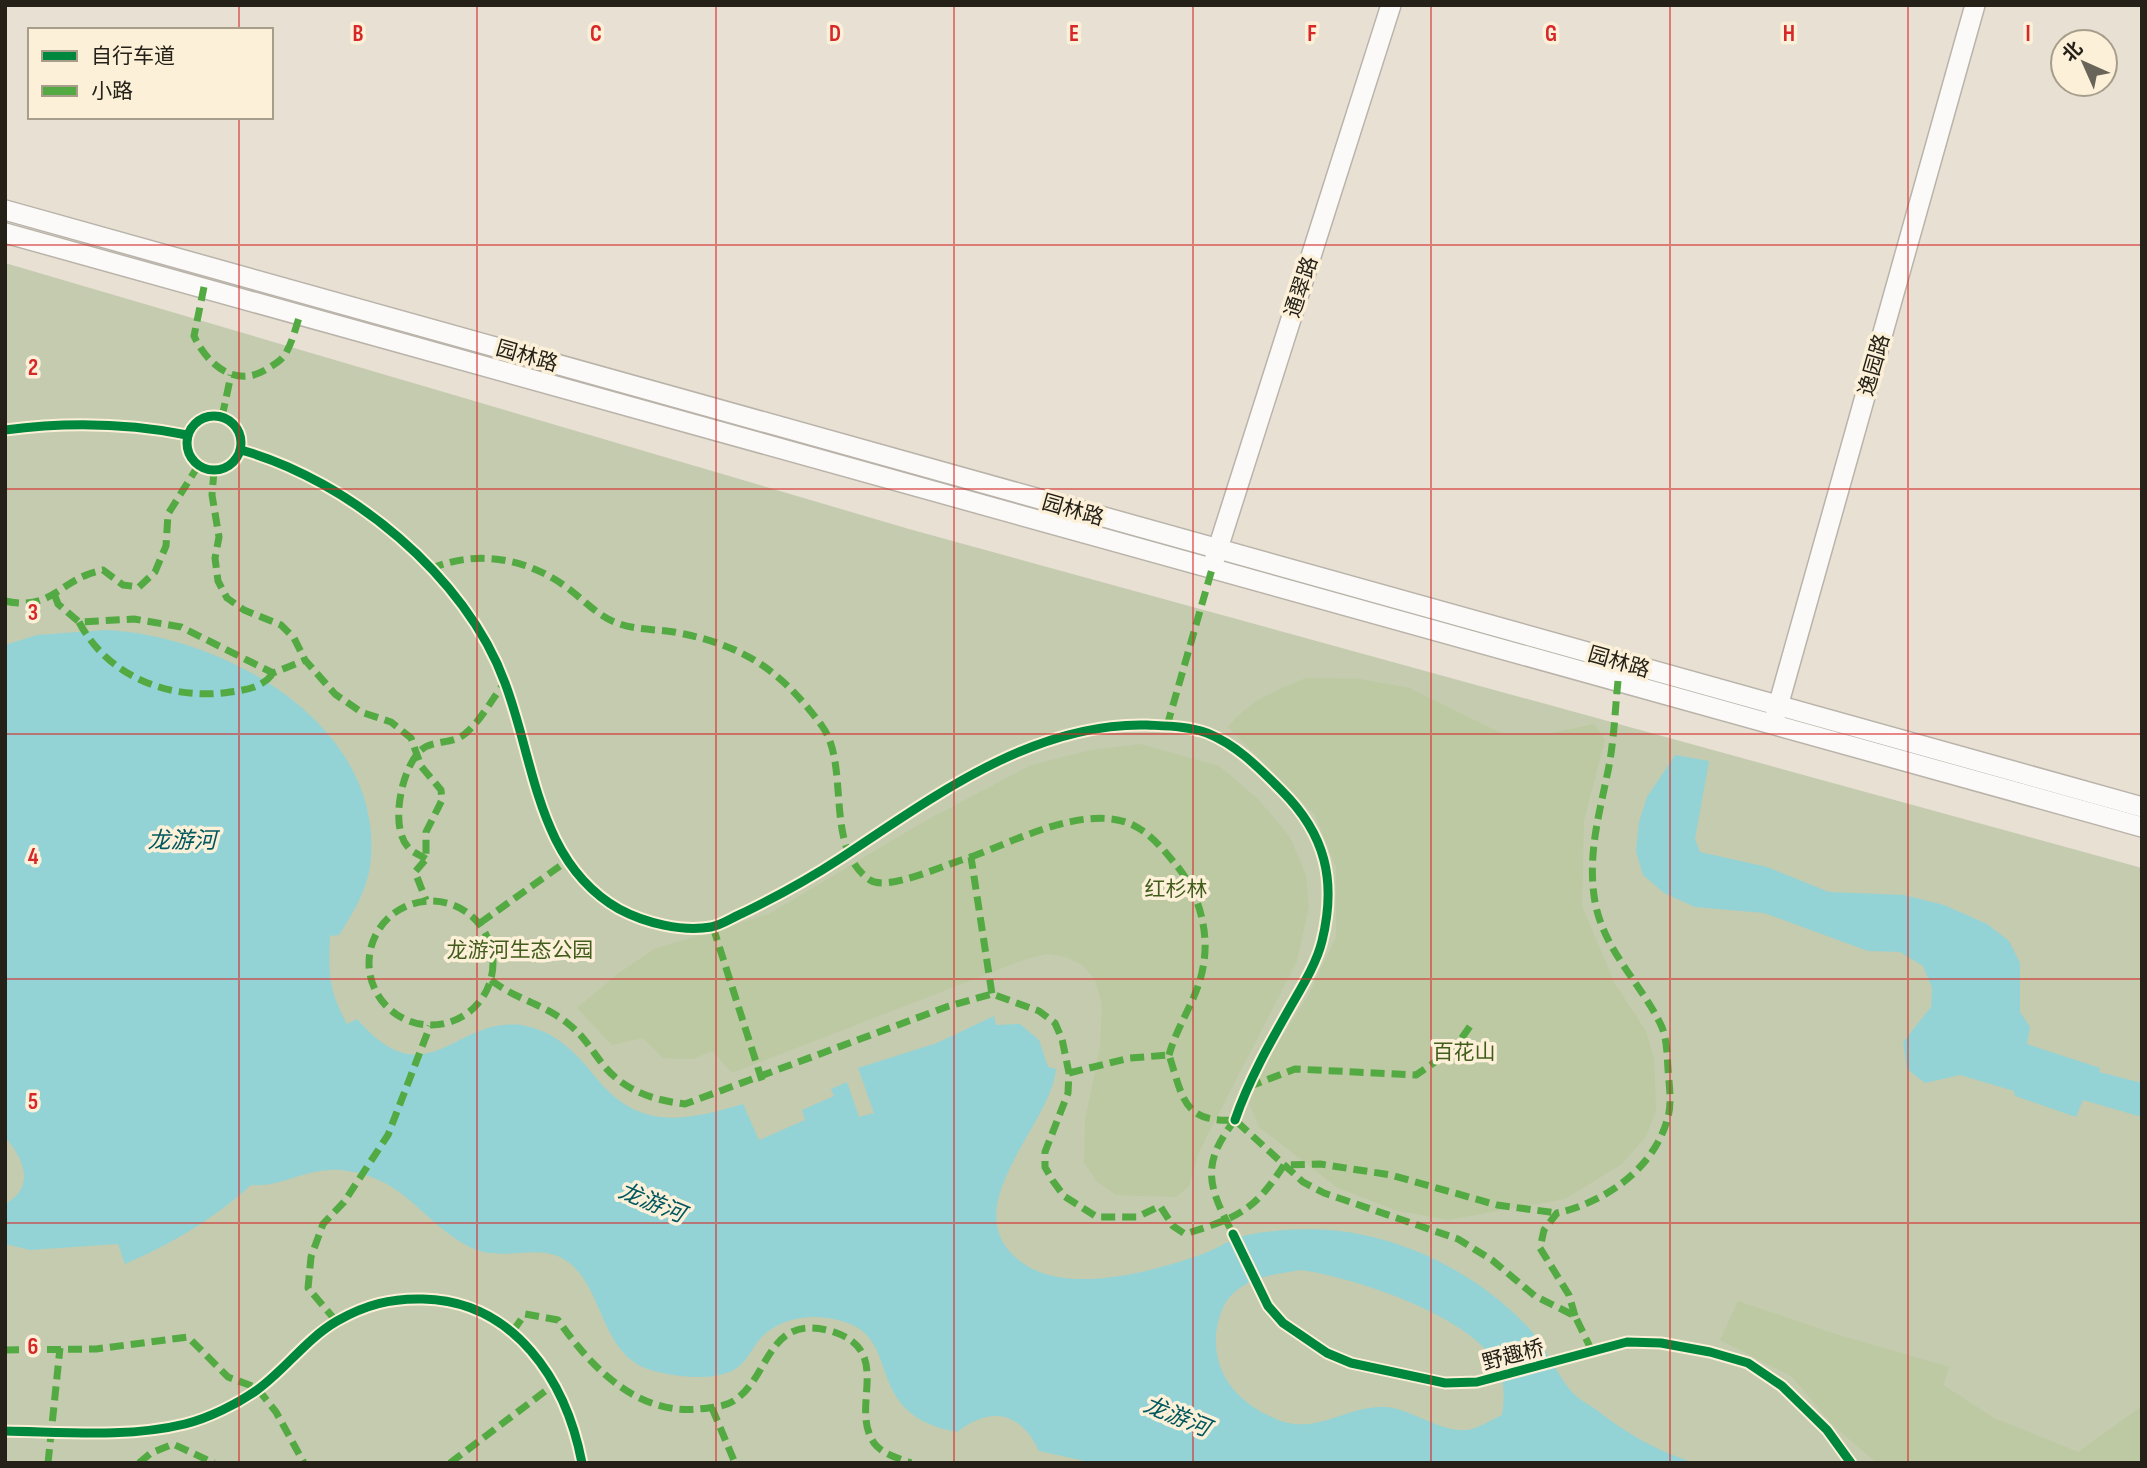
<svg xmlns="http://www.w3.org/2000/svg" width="2147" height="1468" font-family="'Sofia Sans Condensed','Noto Sans SC',sans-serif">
  <rect width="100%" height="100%" fill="#e7e0d3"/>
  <polygon fill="#c4cbaf" points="5,263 909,529 2142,868 2142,1463 5,1463"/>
  <g fill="#bdc9a2">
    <path d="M1306 678 1360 679 1409 688 1505 735H1542L1594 724 1605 740 1584 820 1582 906 1615 984 1646 1031 1654 1059 1655 1084 1656 1111 1646 1136 1622 1164 1565 1199 1448 1220 1395 1210 1338 1188 1259 1127 1249 1103 1268 1059 1309 994 1336 937V867L1315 815 1228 727C1249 700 1276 691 1306 678Z"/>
    <polygon points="1140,744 1219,766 1259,800 1290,837 1306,875 1309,907 1297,961 1198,1154 1189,1186 1176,1197 1116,1195 1097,1182 1084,1162 1085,1120 1100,1046 1102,1005 1095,979 1081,964 1063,956 1046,954 1026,959 732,1073 712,1051 693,1059 663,1058 643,1038 612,1045 577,1008 619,973 654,949 769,914 918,825 1031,765 1091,750"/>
    <polygon points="1738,1301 1832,1333 1949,1367 1943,1385 1994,1418 2078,1452 2142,1406 2142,1463 1877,1463 1834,1426 1791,1376 1720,1340"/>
  </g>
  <g fill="#93d3d6" fill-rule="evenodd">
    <path d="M105 630C222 635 381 722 371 858 369 886 354 912 339 935L330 936C328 974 329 991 347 1024L357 1019C429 1102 456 1012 526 1026 558 1033 578 1055 597 1079 640 1131 685 1121 743 1104L759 1140 805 1120 802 1110 834 1096 831 1089 847 1082 859 1117 874 1113 858 1068 937 1043 994 1016 996 1025 1020 1024 1039 1040 1048 1067 1056 1069C1051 1126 952 1208 1020 1261 1065 1297 1155 1271 1203 1254 1218 1248 1232 1238 1247 1235 1284 1228 1327 1227 1363 1235 1423 1247 1482 1280 1524 1323 1544 1342 1554 1371 1572 1392 1579 1400 1590 1405 1598 1411 1629 1435 1657 1451 1695 1463H1094L1039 1451C1020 1411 991 1406 957 1432 863 1415 902 1343 848 1323 819 1312 781 1315 760 1339 750 1351 747 1363 732 1371 711 1381 677 1377 654 1371 602 1357 606 1298 573 1266 545 1238 505 1264 472 1248 424 1225 408 1180 348 1171 310 1164 284 1188 251 1185 212 1220 173 1243 125 1264L118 1244 30 1250 5 1244V1204C36 1187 24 1159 5 1137V645L37 635ZM1301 1270C1352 1277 1464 1314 1493 1359 1505 1377 1505 1394 1502 1415 1492 1419 1478 1429 1467 1430 1438 1432 1413 1409 1385 1407 1349 1405 1317 1434 1281 1421 1241 1406 1213 1377 1216 1334 1217 1323 1221 1308 1228 1299 1245 1277 1276 1274 1301 1270Z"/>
    <polygon points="1675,755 1709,761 1695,839 1700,852 1767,867 1829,892 1904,895 1944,905 1987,924 2009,941 2020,963 2020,1012 2030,1027 2027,1044 2100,1068 2099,1072 2142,1083 2142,1117 2083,1100 2076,1117 2015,1096 2014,1091 1960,1075 1925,1083 1907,1069 1903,1042 1931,1007 1932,988 1923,966 1900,952 1868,951 1764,913 1695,907 1664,893 1643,875 1636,851 1639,822 1647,797"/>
  </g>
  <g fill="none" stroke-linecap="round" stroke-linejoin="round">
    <defs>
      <g id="minor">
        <polyline points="5,210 2142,807"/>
        <polyline points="5,233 2142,827"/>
        <polyline points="1214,561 1391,5"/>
        <polyline points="1775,717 1975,5"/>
      </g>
    </defs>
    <use href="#minor" stroke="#b9b3aa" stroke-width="22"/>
    <g stroke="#c3c1bd" stroke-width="3.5" stroke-dasharray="3.5 3.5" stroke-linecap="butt">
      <circle cx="214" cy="443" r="27"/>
      <path d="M5 430C66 422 127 423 187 435"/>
      <path d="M241 450C349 480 466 576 505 683 535 762 537 862 619 909 645 923 682 932 711 927 722 925 733 917 743 913 778 896 809 879 841 858 932 798 1032 722 1147 725 1166 726 1188 726 1207 733 1237 745 1259 768 1282 791 1325 834 1337 880 1322 941 1317 962 1303 985 1292 1004 1271 1041 1249 1079 1235 1120"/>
      <polyline points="1233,1234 1268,1306 1283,1323 1327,1353 1351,1363 1445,1383 1477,1382 1627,1342 1661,1343 1710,1352 1748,1363 1782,1386 1827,1430 1851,1463"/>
      <path d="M5 1431C64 1432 128 1438 185 1424 209 1418 237 1404 257 1390 286 1369 306 1339 337 1321 365 1305 391 1298 423 1299 514 1301 566 1380 582 1463"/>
    </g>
    <use href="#minor" stroke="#fbfaf8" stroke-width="19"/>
    <g stroke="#53aa42" stroke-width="7" stroke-dasharray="14 7" stroke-linecap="butt">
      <path d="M204 287 194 336C207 364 235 389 267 369 275 364 283 360 287 351 293 340 296 326 300 315"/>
      <polyline points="222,417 231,375"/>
      <polyline points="214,471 212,495 219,537 215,558 218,581 227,598 244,610 281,625 294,638 305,660 335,694 361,712 391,722 411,738 421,766 441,790 442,800 426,832 426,859 415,872 426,900"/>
      <path d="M430 569C477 549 528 558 569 589 585 601 598 616 617 623 635 630 655 629 674 632 743 645 780 669 822 726 851 766 823 848 870 880 888 892 948 863 971 857L992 994"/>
      <polyline points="55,596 58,604 79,622 134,619 181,627 273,673 305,660"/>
      <path d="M5 601C53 612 60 578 103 570L123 585 139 587 155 572 166 546 168 514 198 466"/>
      <path d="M79 622C108 677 170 701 230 692 246 690 264 687 273 673"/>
      <polyline points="1167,726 1212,569"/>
      <path d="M971 857C1018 840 1097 797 1143 831 1156 840 1167 854 1177 866 1197 890 1209 929 1204 961 1200 996 1178 1022 1169 1055"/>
      <path d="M426 859C420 855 412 852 408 847 389 826 402 767 421 750 434 739 453 745 466 733 482 719 492 699 505 682"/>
      <circle cx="431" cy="963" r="62"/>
      <polyline points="480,923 567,861"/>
      <polyline points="713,927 764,1087"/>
      <path d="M491 980C515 999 541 1003 566 1022 582 1034 589 1046 601 1062 622 1090 652 1100 685 1104L949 1006 992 994 1039 1011 1055 1023 1062 1039 1069 1073 1068 1093 1045 1152V1167L1053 1181 1064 1196 1097 1217H1137L1160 1206 1173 1226 1185 1234C1236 1218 1254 1212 1284 1165L1320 1164 1391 1175 1497 1205 1557 1213"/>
      <path d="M1069 1073 1130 1058 1169 1055C1183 1098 1183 1123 1235 1120L1303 1182 1324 1193 1458 1239 1492 1260 1535 1296 1575 1316 1592 1351"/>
      <polyline points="1248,1087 1295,1069 1416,1075 1454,1049 1473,1022"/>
      <path d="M1230 1228C1207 1184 1202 1162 1235 1120"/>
      <path d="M1575 1316 1569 1295 1540 1248 1544 1230 1557 1213C1606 1202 1655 1168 1668 1117 1672 1103 1669 1084 1668 1069 1667 1054 1667 1036 1660 1023 1639 981 1604 950 1595 902 1587 856 1599 815 1608 771 1614 742 1615 710 1618 681"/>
      <polyline points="336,1321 308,1288 311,1257 323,1224 344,1202 388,1135 430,1026"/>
      <path d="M513 1331 525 1314 558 1320C591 1367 636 1415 699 1409 710 1408 725 1407 735 1400 771 1376 767 1311 834 1332 894 1352 849 1407 874 1443 882 1454 898 1458 911 1463"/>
      <polyline points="5,1350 96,1349 188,1337 228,1377 257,1388 276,1412 304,1463"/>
      <polyline points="712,1408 735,1463"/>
      <polyline points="48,1463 60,1348"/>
      <polyline points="139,1463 151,1453 173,1444 214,1463"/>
      <polyline points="450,1463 556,1383"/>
    </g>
    <defs>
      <g id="cycleway">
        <circle cx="214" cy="443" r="27"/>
        <path d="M5 430C66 422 127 423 187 435"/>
        <path d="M241 450C349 480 466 576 505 683 535 762 537 862 619 909 645 923 682 932 711 927 722 925 733 917 743 913 778 896 809 879 841 858 932 798 1032 722 1147 725 1166 726 1188 726 1207 733 1237 745 1259 768 1282 791 1325 834 1337 880 1322 941 1317 962 1303 985 1292 1004 1271 1041 1249 1079 1235 1120"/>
        <polyline points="1233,1234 1268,1306 1283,1323 1327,1353 1351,1363 1445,1383 1477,1382 1627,1342 1661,1343 1710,1352 1748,1363 1782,1386 1827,1430 1851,1463"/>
        <path d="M5 1431C64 1432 128 1438 185 1424 209 1418 237 1404 257 1390 286 1369 306 1339 337 1321 365 1305 391 1298 423 1299 514 1301 566 1380 582 1463"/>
      </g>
    </defs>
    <use href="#cycleway" stroke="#fcf0d8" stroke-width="13"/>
    <use href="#cycleway" stroke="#00873e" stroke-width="9"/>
  </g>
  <path fill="none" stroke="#d62828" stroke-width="2" stroke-opacity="0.55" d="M239 5V30M477 5V1463M716 5V1463M954 5V1463M1193 5V1463M1431 5V1463M1670 5V1463M1908 5V1463M239 117V1463M5 245H2142M5 489H2142M5 734H2142M5 979H2142M5 1223H2142"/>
  <g text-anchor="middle" stroke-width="7" stroke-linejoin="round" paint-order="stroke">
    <g font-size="21" fill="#252118" stroke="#fcf0d8">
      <text transform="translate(1301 287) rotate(-72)" y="7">通翠路</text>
      <text transform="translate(527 356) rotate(16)" y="7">园林路</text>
      <text transform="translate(1874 365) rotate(-74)" y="7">逸园路</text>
      <text transform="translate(1073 510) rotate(16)" y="7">园林路</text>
      <text transform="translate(1619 662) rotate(16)" y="7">园林路</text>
      <text transform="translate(1513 1355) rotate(-15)" y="7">野趣桥</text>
    </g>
    <g font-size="21" fill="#425c1b" stroke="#fcf0d8">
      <text x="1176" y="896">红杉林</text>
      <text x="520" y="957">龙游河生态公园</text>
      <text x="1464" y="1059">百花山</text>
    </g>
    <g font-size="23" font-style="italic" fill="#00585f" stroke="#fcf0d8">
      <text x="182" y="848">龙游河</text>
      <text transform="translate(652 1202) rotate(22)" y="8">龙游河</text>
      <text transform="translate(1177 1416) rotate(22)" y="8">龙游河</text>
    </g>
  </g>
  <g font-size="23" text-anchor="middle" font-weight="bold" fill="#d62828" stroke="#fcf0d8" stroke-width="7" stroke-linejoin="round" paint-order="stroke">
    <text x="358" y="41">B</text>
    <text x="596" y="41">C</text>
    <text x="835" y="41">D</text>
    <text x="1074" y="41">E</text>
    <text x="1312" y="41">F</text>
    <text x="1551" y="41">G</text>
    <text x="1789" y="41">H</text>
    <text x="2028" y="41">I</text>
    <text x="33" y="375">2</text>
    <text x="33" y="620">3</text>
    <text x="33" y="864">4</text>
    <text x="33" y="1109">5</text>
    <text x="33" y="1354">6</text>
  </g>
  <rect width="2147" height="1468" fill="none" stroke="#252118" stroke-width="14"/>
  <rect x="28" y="28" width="245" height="91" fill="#fcf0d8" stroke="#a69d8b" stroke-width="2"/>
  <rect x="42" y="51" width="35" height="10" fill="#00873e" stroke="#a69d8b" stroke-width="2"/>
  <text x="91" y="63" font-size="21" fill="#252118">自行车道</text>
  <rect x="42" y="86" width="35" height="10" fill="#53aa42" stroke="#a69d8b" stroke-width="2"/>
  <text x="91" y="98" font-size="21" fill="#252118">小路</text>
  <g transform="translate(2084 63) rotate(315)"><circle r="33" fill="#fcf0d8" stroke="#a69d8b" stroke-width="2"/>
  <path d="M0-5L12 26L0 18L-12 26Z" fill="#696459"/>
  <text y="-10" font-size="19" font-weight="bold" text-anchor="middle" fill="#252118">北</text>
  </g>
</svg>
